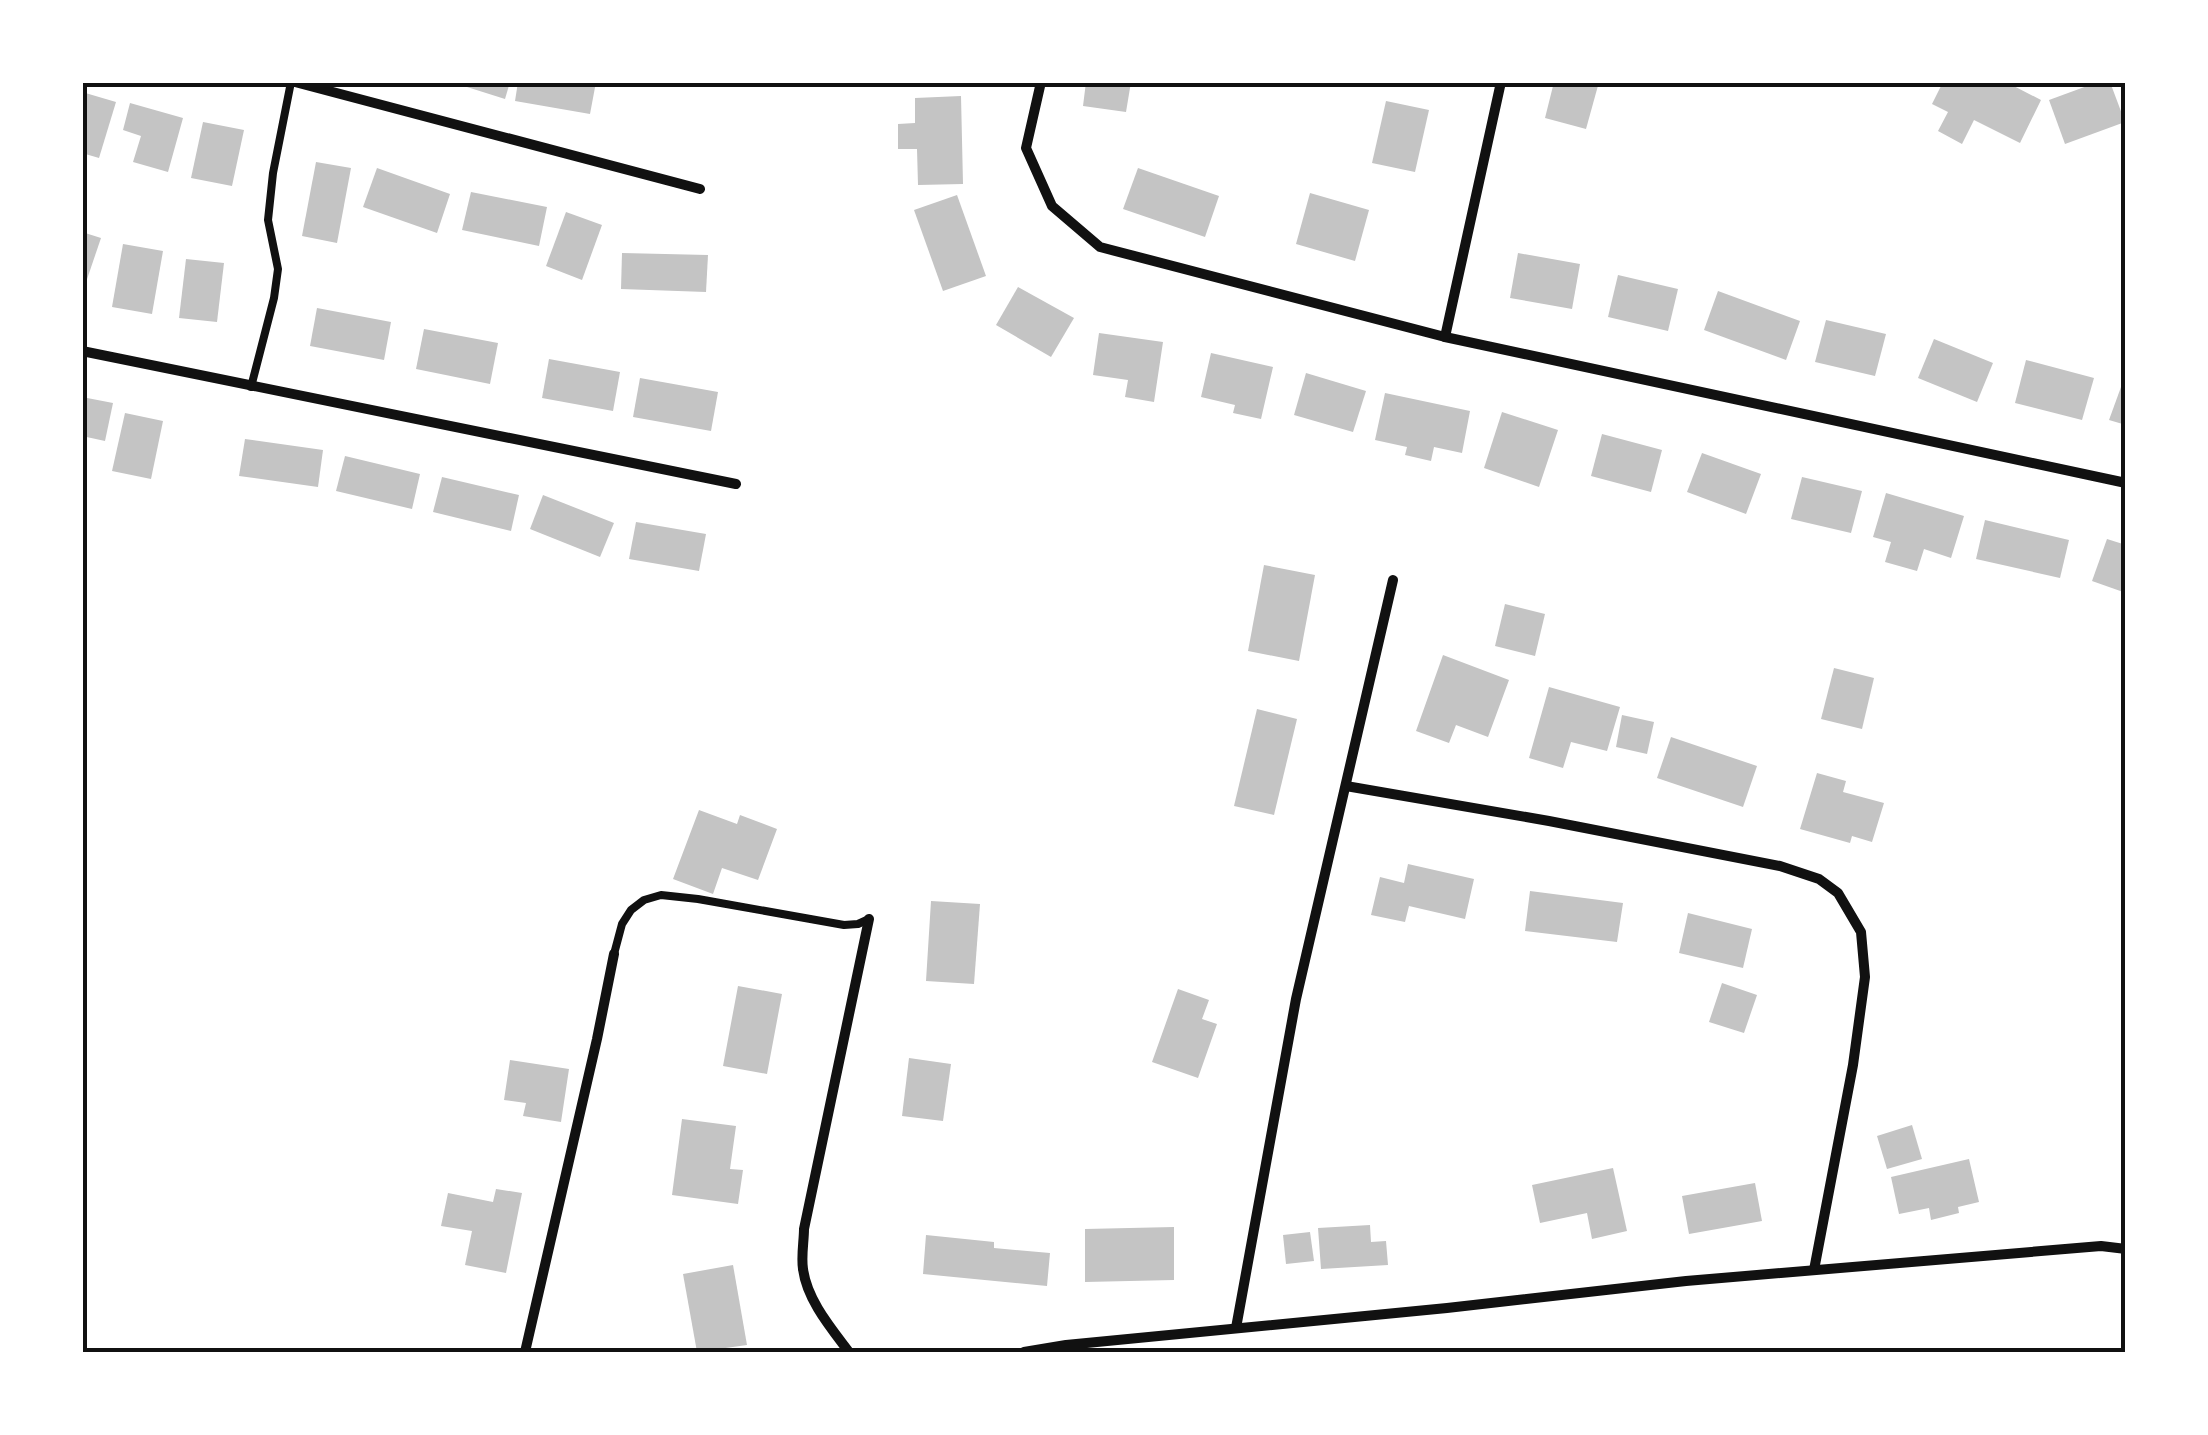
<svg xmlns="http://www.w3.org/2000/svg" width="2208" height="1435" font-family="Arial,sans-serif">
  <rect width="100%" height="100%" fill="#fff"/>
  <g fill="#c4c4c4">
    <polygon points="468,82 510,82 505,99 467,87"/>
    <polygon points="518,82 596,82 590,114 515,101"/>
    <polygon points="1086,82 1131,82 1126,112 1083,106"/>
    <polygon points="1554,82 1599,82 1586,129 1545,118"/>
    <polygon points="1943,82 2006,82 2041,100 2020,143 1974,120 1962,144 1938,131 1948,112 1932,104"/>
    <polygon points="2098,82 2110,82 2125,122 2065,144 2049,100"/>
    <polygon points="82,92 116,102 99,158 82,153"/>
    <polygon points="961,96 963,184 918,185 917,149 898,149 898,124 915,123 915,98"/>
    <polygon points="1386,101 1429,110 1415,172 1372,163"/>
    <polygon points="130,103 183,118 168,172 133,162 141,136 123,130"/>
    <polygon points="203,122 244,130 232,186 191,178"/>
    <polygon points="316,162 351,168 337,243 302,236"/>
    <polygon points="377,168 450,194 437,233 363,207"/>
    <polygon points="1138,168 1219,196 1205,237 1123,209"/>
    <polygon points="471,192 547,207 539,246 462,230"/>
    <polygon points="1310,193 1369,210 1355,261 1296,244"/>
    <polygon points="957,195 986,276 943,291 914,210"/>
    <polygon points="566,212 602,225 582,280 546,266"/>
    <polygon points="82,232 101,238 83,291 82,291"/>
    <polygon points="123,244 163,251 152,314 112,307"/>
    <polygon points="622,253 708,255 706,292 621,289"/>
    <polygon points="1518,253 1580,264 1572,309 1510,298"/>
    <polygon points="186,259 224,263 217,322 179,318"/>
    <polygon points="1618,275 1678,289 1668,331 1608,317"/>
    <polygon points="1018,287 1074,318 1051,357 996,325"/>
    <polygon points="1718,291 1800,321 1786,360 1704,330"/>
    <polygon points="317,308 391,322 384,360 310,346"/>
    <polygon points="1826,320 1886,334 1875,376 1815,362"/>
    <polygon points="424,329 498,343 490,384 416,369"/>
    <polygon points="1099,333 1163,342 1154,402 1125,397 1128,380 1093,375"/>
    <polygon points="1934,339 1993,363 1977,402 1918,378"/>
    <polygon points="1211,353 1273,367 1261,419 1233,413 1235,405 1201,397"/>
    <polygon points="549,359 620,372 613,411 542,398"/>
    <polygon points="2026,360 2094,378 2082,420 2015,403"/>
    <polygon points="1306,373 1366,391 1353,432 1294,415"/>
    <polygon points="2125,376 2126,376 2126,425 2109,420"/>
    <polygon points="640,378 718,392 711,431 633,417"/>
    <polygon points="1385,393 1470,411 1462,453 1434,447 1431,461 1405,455 1407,447 1375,440"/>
    <polygon points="82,397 113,403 105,441 82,436"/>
    <polygon points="1502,412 1558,430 1539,487 1484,468"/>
    <polygon points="125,413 163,421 151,479 112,471"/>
    <polygon points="1602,434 1662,450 1651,492 1591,476"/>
    <polygon points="245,439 323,450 318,487 239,476"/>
    <polygon points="1702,453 1761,474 1746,514 1687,492"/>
    <polygon points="345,456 420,474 412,509 336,491"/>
    <polygon points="442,477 519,495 511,531 433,512"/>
    <polygon points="1802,477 1862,491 1851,533 1791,519"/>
    <polygon points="1886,493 1964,516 1951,558 1924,549 1917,571 1885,562 1891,542 1873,537"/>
    <polygon points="543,495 614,523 600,557 530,529"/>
    <polygon points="1985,520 2069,540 2060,578 1976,559"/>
    <polygon points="636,522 706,534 699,571 629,559"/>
    <polygon points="2107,539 2126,545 2126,593 2092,581"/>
    <polygon points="1264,565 1315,575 1299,661 1248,651"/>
    <polygon points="1505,604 1545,614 1535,656 1495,646"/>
    <polygon points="1443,655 1509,680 1488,737 1456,725 1449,743 1416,731"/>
    <polygon points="1834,668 1874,678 1862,729 1821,719"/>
    <polygon points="1549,687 1620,707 1607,751 1571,742 1563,768 1529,758"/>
    <polygon points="1257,709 1297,719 1274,815 1234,806"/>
    <polygon points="1622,715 1654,722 1647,754 1616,747"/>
    <polygon points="1671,737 1757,766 1743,807 1657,778"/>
    <polygon points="1817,773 1846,781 1843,792 1884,803 1872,842 1852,836 1850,843 1800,829"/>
    <polygon points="699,810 737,824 740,815 777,829 758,880 722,868 713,894 673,879"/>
    <polygon points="1408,864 1474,879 1465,919 1409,906 1405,922 1371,915 1380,877 1404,883"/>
    <polygon points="1530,891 1623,903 1617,942 1525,931"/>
    <polygon points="931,901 980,904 974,984 926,981"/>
    <polygon points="1688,913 1752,929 1743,968 1679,953"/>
    <polygon points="1722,983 1757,995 1744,1033 1709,1022"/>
    <polygon points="738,986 782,994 767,1074 723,1066"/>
    <polygon points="1178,989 1209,1000 1202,1019 1217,1024 1198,1078 1152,1062"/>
    <polygon points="909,1058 951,1064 943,1121 902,1116"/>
    <polygon points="510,1060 569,1069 561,1122 523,1116 526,1103 504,1100"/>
    <polygon points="682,1119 736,1126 730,1169 743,1170 738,1204 672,1195"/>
    <polygon points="1912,1125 1922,1159 1887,1169 1877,1136"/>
    <polygon points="1969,1159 1979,1202 1958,1207 1959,1213 1931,1220 1929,1208 1899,1214 1891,1177"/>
    <polygon points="1613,1168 1627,1231 1592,1239 1587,1213 1540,1223 1532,1185"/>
    <polygon points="1755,1183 1762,1221 1689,1234 1682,1196"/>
    <polygon points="496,1189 522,1193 506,1273 465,1265 472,1231 441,1226 448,1193 493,1202"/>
    <polygon points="1370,1225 1371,1242 1386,1241 1388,1265 1321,1269 1318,1228"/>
    <polygon points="1174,1227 1174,1280 1085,1282 1085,1229"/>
    <polygon points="1310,1232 1314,1261 1286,1264 1283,1235"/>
    <polygon points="926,1235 994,1242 994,1248 1050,1253 1047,1286 923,1274"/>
    <polygon points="733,1265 747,1345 697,1352 683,1274"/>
  </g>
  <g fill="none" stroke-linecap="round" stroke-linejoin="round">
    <g stroke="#111" stroke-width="8">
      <polyline points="251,387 274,298 278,269 268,220 273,173 291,82"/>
      <polyline points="614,954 622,924 631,910 644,900 661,895 698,899 844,925 858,924 869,919"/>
    </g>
    <g stroke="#111" stroke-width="10">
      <polyline points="295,82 700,189"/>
      <polyline points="1041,82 1026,148 1052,206 1100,247 1445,337 2126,483"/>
      <polyline points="1445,337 1501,82"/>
      <polyline points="82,351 736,484"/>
      <polyline points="1346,786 1549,821 1780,866 1819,879 1838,893 1861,932 1865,977 1853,1065 1814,1270"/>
      <polyline points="1236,1328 1296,999 1393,580"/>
      <polyline points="525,1352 597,1039 614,954"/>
      <path d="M849 1352C831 1328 807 1300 803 1269 801 1256 804 1241 804 1229L869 919"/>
      <polyline points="1024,1352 1066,1345 1447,1308 1686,1281 2101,1246 2126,1249"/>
    </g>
  </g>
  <rect width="2208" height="1435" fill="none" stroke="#ffffff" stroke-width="170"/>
  <rect x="85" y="85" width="2038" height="1265" fill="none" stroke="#111" stroke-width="4"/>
</svg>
